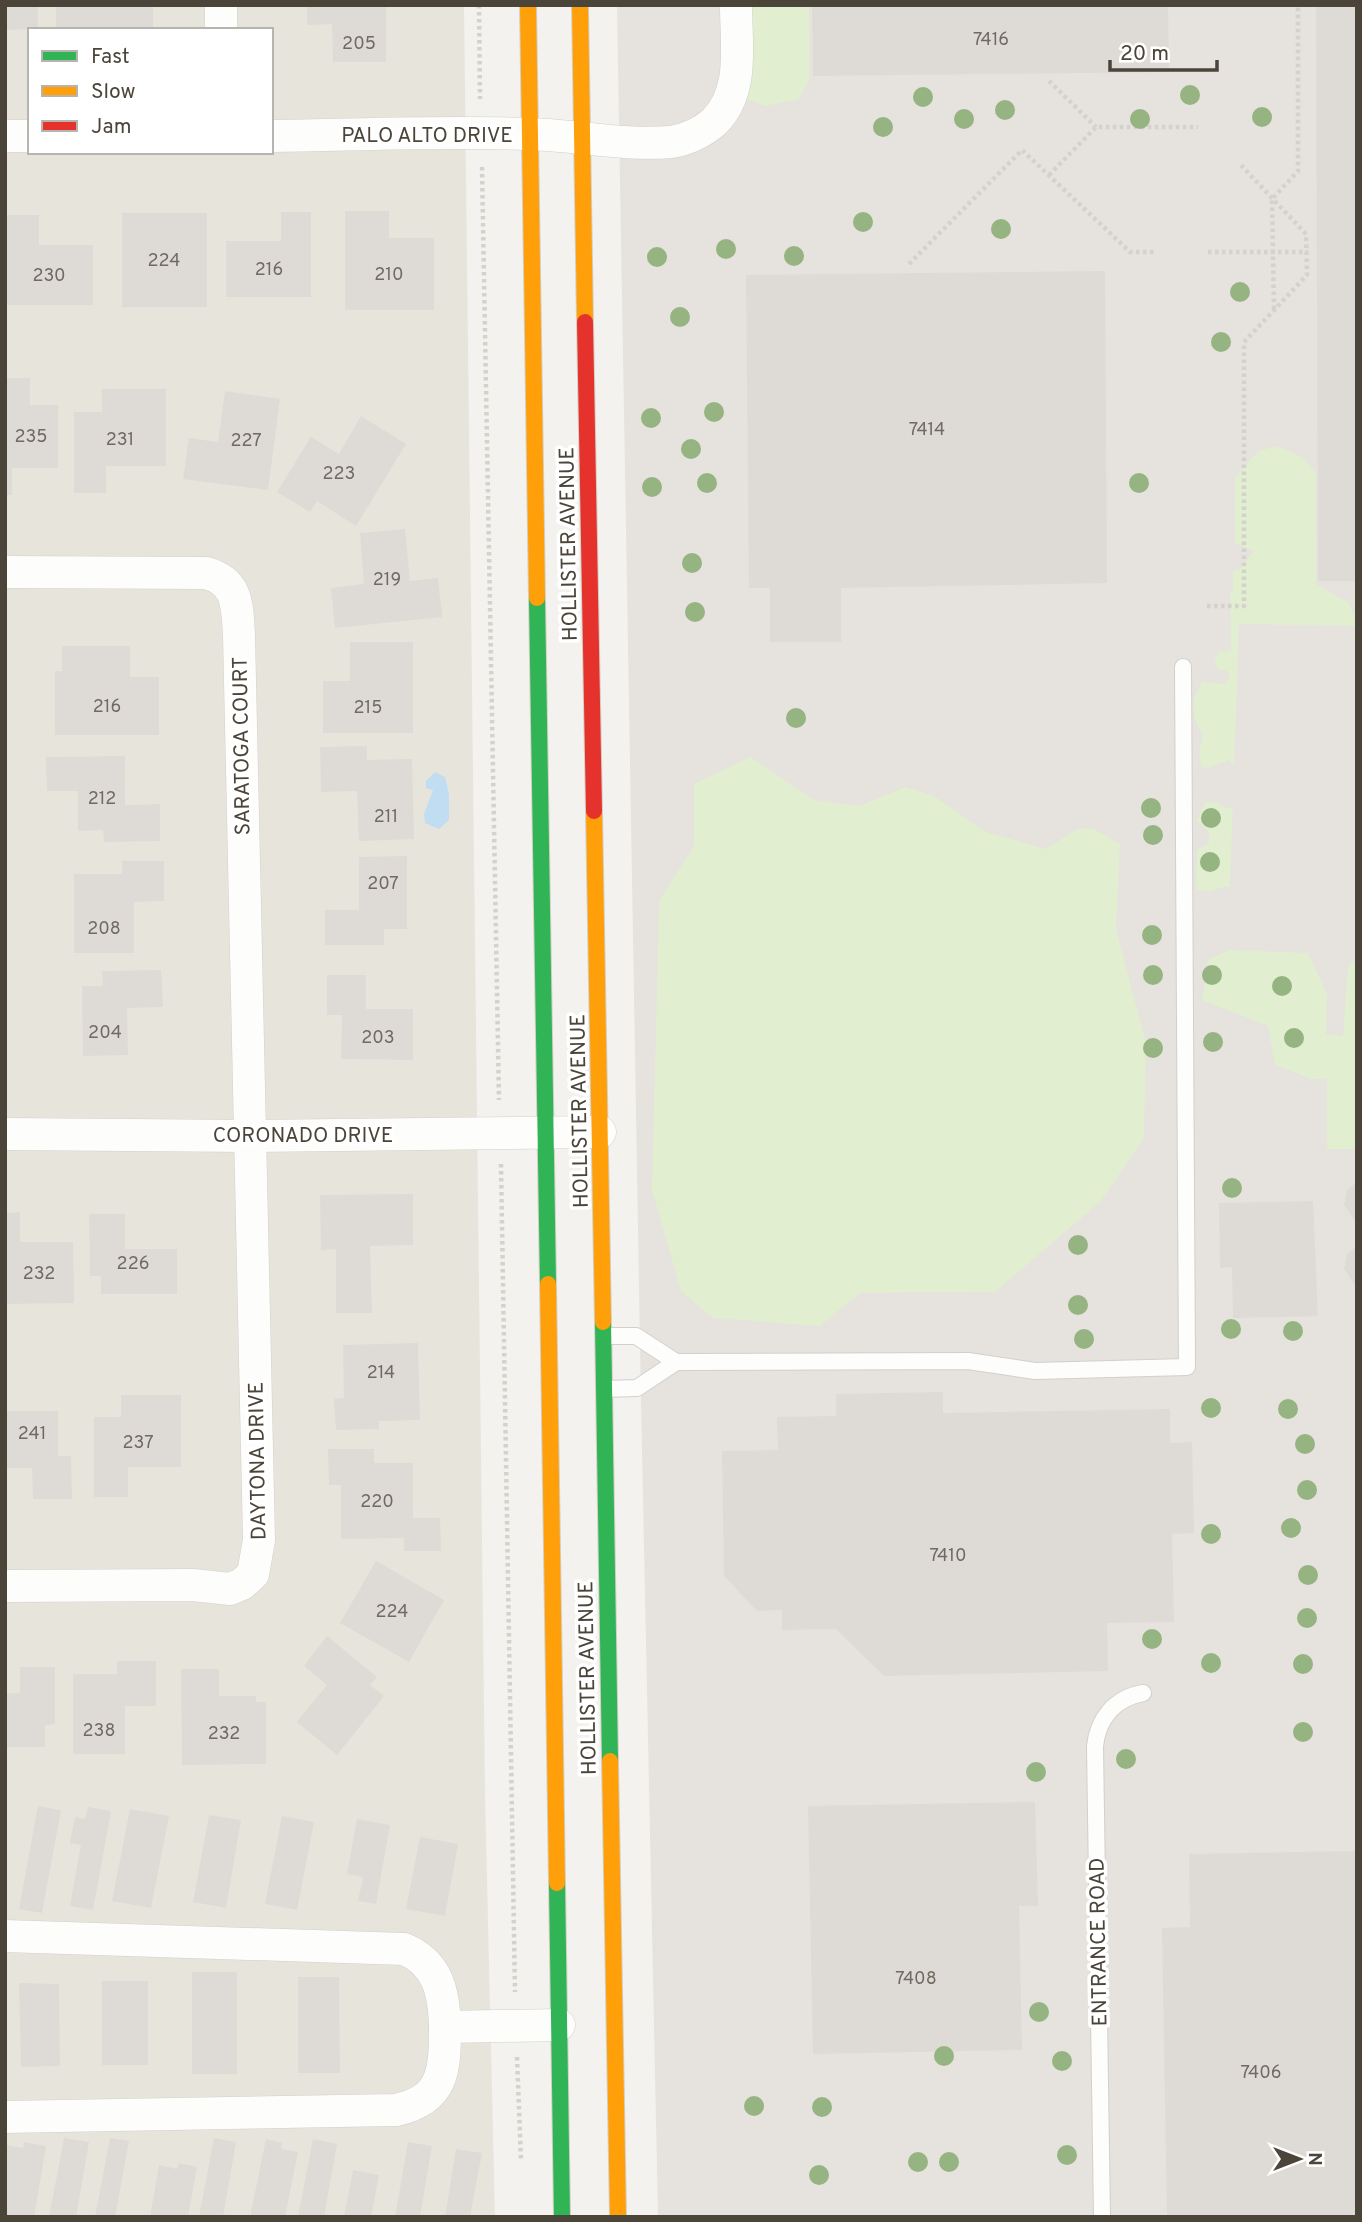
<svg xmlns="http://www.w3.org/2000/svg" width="1362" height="2222" font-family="Overpass,sans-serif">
  <rect width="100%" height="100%" fill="#f4f2ee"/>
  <path fill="#e7e4dc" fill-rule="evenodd" d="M5 5H464L485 1795 495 2217H5ZM30 30H271V152H30Z"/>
  <polygon fill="#e6e2de" points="617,5 1357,5 1357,2217 658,2217 641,1403"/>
  <g fill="#e1eecf">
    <polygon points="734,5 809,5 809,80 799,99 765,106 747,99 741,78"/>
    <path d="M1277 446 1302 457 1316 473V584L1349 603 1356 621 1352 638 1245 892 1226 886 1209 892 1196 889 1197 850 1209 843V832L1197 821 1205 802 1219 803 1226 809 1240 803 1242 771 1228 760 1211 767 1201 768 1199 750 1203 735C1191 716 1190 702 1202 682L1226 684 1230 675 1225 670H1218L1214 660 1219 652 1231 651 1230 571 1239 570 1254 551 1235 543V477L1258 451Z"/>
    <polygon points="750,757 814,800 859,806 915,783 986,832 1046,849 1085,824 1120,844 1116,930 1146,1042 1144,1138 1101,1201 995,1292 860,1293 820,1326 713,1318 681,1291 652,1190 659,901 694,846 694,784"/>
    <polygon points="1230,950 1308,953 1327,994 1326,1034 1343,1036 1348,966 1357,958 1357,1149 1327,1149 1327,1079 1311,1079 1275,1065 1268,1026 1202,1000 1209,959"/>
  </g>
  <g fill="#e6e3df">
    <polygon points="1232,366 1233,477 1209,477 1205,485 1209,488 1232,488 1233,591 1128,590 1128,490 1148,489 1152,480 1148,477 1128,477 1128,367"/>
    <polygon points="1239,624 1357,626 1357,942 1228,942"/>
    <polygon points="895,679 1041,724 1144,724 1144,828 1051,829 866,776"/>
    <polygon points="1159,1197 1160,1304 1157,1300 1134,1298 1133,1204 1139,1199"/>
    <polygon points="992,1312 992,1324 1096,1321 1097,1317 1149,1315 1149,1345 979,1348 979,1341 849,1343 850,1314"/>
    <polygon points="1299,1387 1306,1666 1206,1666 1199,1389"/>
    <polygon points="1036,1682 1038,1780 827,1783 827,1751 803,1752 808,2081 1078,2076 1080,2217 747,2215 744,2085 738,2085 733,1915 757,1915 760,1891 733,1889 729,1713 757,1713 757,1690 848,1688 848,1710 887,1709 886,1684"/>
    <polygon points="1328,1712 1330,1828 1264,1829 1264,1843 1175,1844 1174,1816 1150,1816 1149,1743 1162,1742 1162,1714"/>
    <polygon points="1133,1825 1137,1997 1123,1998 1120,1826"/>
  </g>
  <polygon fill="#c0ddf1" points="435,772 445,777 449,794 449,820 439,829 425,823 424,814 433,790 426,788 426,781"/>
  <g fill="#dedbd6">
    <polygon points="5,5 38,5 38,29 5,30"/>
    <rect x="56" y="5" width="97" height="25"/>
    <polygon points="307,5 386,5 386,62 333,62 332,24 307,25"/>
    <polygon points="812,5 1168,5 1169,72 813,76"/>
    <polygon points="1316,5 1357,5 1357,581 1318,581"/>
    <polygon points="345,211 389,211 389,238 434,238 434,310 345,310"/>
    <polygon points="281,212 311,212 311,297 226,297 226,241 281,241"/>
    <rect x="122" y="213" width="85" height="94"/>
    <polygon points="5,215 39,215 39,245 93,245 93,305 5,305"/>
    <polygon points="1105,271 1107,583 841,588 841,642 770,642 770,588 749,588 746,275"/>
    <polygon points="5,378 30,378 30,405 58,405 58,468 12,468 12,495 5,495"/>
    <polygon points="102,389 166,389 166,466 106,466 106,493 74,493 74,412 102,412"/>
    <polygon points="225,391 280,399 268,490 183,479 189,438 218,442"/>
    <polygon points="361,416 406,444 356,526 317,501 310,512 277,492 311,437 339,454"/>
    <polygon points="405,529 410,581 438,578 442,617 335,628 331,588 364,584 360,533"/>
    <polygon points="350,642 413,642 413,733 323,733 323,681 350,681"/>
    <polygon points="62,646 130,646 130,677 159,677 159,735 55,735 55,671 62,671"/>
    <polygon points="367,746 367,760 412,759 414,839 359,841 357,791 321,792 320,747"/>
    <polygon points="125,756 125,805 160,804 160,841 104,842 103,830 78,831 78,791 47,791 46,757"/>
    <polygon points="407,856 407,929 384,929 384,945 325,945 325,910 359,910 359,857"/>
    <polygon points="122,861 164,861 164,901 134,902 134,953 74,953 74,874 122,874"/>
    <polygon points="161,970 163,1007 127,1008 128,1055 83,1056 82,986 103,986 102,971"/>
    <polygon points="327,975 366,975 366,1009 413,1009 413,1060 341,1059 342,1015 327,1015"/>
    <polygon points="1357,1182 1357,1224 1344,1205 1347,1190"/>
    <polygon points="413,1194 413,1245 370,1246 372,1313 336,1313 336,1249 321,1250 320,1195"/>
    <polygon points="1313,1201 1318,1316 1233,1318 1232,1267 1220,1268 1219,1203"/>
    <polygon points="20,1212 20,1242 73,1242 74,1303 5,1304 5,1213"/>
    <polygon points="89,1214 125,1214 125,1249 177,1249 177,1294 101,1294 101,1276 90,1276"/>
    <polygon points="1357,1246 1357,1288 1344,1269 1347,1254"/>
    <polygon points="418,1343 420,1420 379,1421 379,1429 336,1430 334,1399 344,1398 343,1345"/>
    <polygon points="943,1392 943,1413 1170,1409 1170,1443 1192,1442 1194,1533 1172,1534 1174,1622 1107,1623 1108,1671 884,1676 836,1629 782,1630 782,1610 757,1611 724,1576 722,1451 778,1450 777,1417 836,1416 836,1394"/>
    <polygon points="121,1395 181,1395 181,1467 128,1467 128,1497 94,1497 94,1417 121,1417"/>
    <polygon points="5,1411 58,1411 58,1456 71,1456 72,1499 33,1499 32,1468 5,1468"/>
    <polygon points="328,1449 374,1449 374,1463 413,1463 413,1518 440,1518 441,1551 404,1551 404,1538 341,1539 341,1485 329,1485"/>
    <polygon points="376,1561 444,1600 409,1662 340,1623"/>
    <polygon points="327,1636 377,1677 370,1685 384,1696 337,1755 297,1722 327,1685 304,1666"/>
    <polygon points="117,1661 156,1661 156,1706 125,1706 125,1754 73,1754 73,1674 117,1674"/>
    <polygon points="20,1667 55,1667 55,1724 45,1725 45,1747 5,1747 5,1694 20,1693"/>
    <polygon points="181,1669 219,1669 219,1696 256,1696 256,1702 266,1702 266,1764 182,1765"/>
    <polygon points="1035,1802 1038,1906 1019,1906 1022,2050 813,2054 808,1806"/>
    <polygon points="38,1806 61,1810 42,1913 19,1909"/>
    <polygon points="88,1807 111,1811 93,1910 70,1906 81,1845 70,1843 75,1817 85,1819"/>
    <polygon points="130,1809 169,1816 151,1908 112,1901"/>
    <polygon points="209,1815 241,1820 226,1908 193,1902"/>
    <polygon points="282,1816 314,1822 297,1910 265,1904"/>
    <polygon points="357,1819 390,1825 376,1904 358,1901 363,1877 347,1874"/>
    <polygon points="420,1837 458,1844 445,1916 406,1909"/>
    <polygon points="1357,1851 1357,2217 1167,2217 1162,1928 1190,1927 1189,1854"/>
    <rect x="192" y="1972" width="45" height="102"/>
    <polygon points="298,1977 339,1977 340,2073 298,2073"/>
    <rect x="102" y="1981" width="46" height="84"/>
    <polygon points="19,1983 59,1984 60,2066 21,2067"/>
    <polygon points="64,2138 89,2142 76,2217 49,2217"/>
    <polygon points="110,2138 129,2141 115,2217 95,2217"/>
    <polygon points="214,2138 236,2142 223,2217 199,2217"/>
    <polygon points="266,2139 282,2143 281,2149 298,2152 285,2217 250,2217"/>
    <polygon points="313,2139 337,2144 324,2217 298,2217"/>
    <polygon points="24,2142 46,2146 34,2217 5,2217 5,2145 23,2148"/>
    <polygon points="408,2142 432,2146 420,2217 395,2217"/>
    <polygon points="456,2149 482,2153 470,2217 445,2217"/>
    <polygon points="179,2163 197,2167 188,2217 150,2217 159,2165 177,2169"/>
    <polygon points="353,2170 379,2175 371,2217 344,2217"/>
  </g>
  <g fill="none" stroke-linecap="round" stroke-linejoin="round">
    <defs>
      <g id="lane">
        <polyline points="605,1336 636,1336 676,1362 968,1361 1035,1371 1187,1367 1183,667"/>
        <polyline points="605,1389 637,1388 676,1362"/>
        <path d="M1102 2217 1095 1746C1098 1718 1115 1698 1143 1693"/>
      </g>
      <g id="street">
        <polyline points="221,5 221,30"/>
        <polyline points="5,136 30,136"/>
        <path d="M271 136C357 135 442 131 527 134 576 135 622 146 671 142 686 140 703 132 714 122 745 92 736 44 736 5"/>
        <path d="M5 572 206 573C239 582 237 606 239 635L259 1540 253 1574 242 1584 230 1589 193 1585 5 1586"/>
        <polyline points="5,1134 249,1136 600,1132"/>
        <path d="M5 1936 404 1949C438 1963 444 1992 445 2027"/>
        <path d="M5 2117 396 2110C444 2100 445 2070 445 2027L559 2025"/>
      </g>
      <g id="fast">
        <polyline points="537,598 548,1284"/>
        <polyline points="603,1322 610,1761"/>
        <polyline points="557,1883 562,2217"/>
      </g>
      <g id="slow">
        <polyline points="528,5 537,598"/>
        <polyline points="580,5 585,322"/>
        <polyline points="594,811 603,1322"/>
        <polyline points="548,1284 557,1883"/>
        <polyline points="610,1761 618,2217"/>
      </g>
      <polyline id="jam" points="585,322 594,811"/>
    </defs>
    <use href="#lane" stroke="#d2d0cb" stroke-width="18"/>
    <use href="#street" stroke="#d2d0cb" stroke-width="33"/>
    <use href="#fast" stroke="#d3cfc5" stroke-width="18"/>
    <use href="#slow" stroke="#d3cfc5" stroke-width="18"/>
    <use href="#jam" stroke="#d3cfc5" stroke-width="18"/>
    <g stroke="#d3d2cc" stroke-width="4.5" stroke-dasharray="3.5 3.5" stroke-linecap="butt">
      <polyline points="479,5 480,99"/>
      <polyline points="1049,81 1096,127"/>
      <polyline points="482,167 499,1100"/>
      <polyline points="1049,175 1096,127 1198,127"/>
      <polyline points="1208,252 1308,252"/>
      <polyline points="909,264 1022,150 1130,252 1156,252"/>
      <polyline points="1274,309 1272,199 1298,171 1298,5"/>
      <polyline points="1207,606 1244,606 1244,342 1307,275 1306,234 1239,163"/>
      <polyline points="501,1164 515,1992"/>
      <polyline points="517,2057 521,2160"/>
    </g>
    <use href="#lane" stroke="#fdfdfc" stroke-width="16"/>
    <use href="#street" stroke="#fdfdfc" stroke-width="32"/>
    <use href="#fast" stroke="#30b455" stroke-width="16"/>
    <use href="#slow" stroke="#ff9f0a" stroke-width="16"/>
    <use href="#jam" stroke="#e5322d" stroke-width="16"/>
  </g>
  <g fill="#96b382">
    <circle cx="1190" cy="95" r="10"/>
    <circle cx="923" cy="97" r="10"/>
    <circle cx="1005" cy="110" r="10"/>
    <circle cx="1262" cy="117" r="10"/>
    <circle cx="964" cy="119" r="10"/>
    <circle cx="1140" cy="119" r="10"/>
    <circle cx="883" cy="127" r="10"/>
    <circle cx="863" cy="222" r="10"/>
    <circle cx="1001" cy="229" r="10"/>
    <circle cx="726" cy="249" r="10"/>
    <circle cx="794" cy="256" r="10"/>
    <circle cx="657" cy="257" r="10"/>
    <circle cx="1240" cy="292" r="10"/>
    <circle cx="680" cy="317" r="10"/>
    <circle cx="1221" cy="342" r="10"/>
    <circle cx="714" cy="412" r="10"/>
    <circle cx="651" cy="418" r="10"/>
    <circle cx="691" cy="449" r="10"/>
    <circle cx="707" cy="483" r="10"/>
    <circle cx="1139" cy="483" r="10"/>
    <circle cx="652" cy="487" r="10"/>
    <circle cx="692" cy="563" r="10"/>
    <circle cx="695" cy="612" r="10"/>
    <circle cx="796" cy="718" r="10"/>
    <circle cx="1151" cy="808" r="10"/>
    <circle cx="1211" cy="818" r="10"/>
    <circle cx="1153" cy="835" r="10"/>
    <circle cx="1210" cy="862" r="10"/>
    <circle cx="1152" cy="935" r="10"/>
    <circle cx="1153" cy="975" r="10"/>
    <circle cx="1212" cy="975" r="10"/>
    <circle cx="1282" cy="986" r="10"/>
    <circle cx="1294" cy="1038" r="10"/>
    <circle cx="1213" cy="1042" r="10"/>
    <circle cx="1153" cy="1048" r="10"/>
    <circle cx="1232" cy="1188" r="10"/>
    <circle cx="1078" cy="1245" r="10"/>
    <circle cx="1078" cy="1305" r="10"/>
    <circle cx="1231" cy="1329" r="10"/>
    <circle cx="1293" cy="1331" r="10"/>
    <circle cx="1084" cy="1339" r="10"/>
    <circle cx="1211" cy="1408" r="10"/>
    <circle cx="1288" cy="1409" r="10"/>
    <circle cx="1305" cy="1444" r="10"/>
    <circle cx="1307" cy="1490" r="10"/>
    <circle cx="1291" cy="1528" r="10"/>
    <circle cx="1211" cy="1534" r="10"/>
    <circle cx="1308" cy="1575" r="10"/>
    <circle cx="1307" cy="1618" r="10"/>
    <circle cx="1152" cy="1639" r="10"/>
    <circle cx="1211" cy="1663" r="10"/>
    <circle cx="1303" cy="1664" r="10"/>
    <circle cx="1303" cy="1732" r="10"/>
    <circle cx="1126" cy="1759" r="10"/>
    <circle cx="1036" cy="1772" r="10"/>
    <circle cx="1039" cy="2012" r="10"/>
    <circle cx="944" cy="2056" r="10"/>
    <circle cx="1062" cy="2061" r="10"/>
    <circle cx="754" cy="2106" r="10"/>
    <circle cx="822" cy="2107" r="10"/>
    <circle cx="1067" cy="2155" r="10"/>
    <circle cx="918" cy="2162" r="10"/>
    <circle cx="949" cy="2162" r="10"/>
    <circle cx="819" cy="2175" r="10"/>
  </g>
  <g text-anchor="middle" stroke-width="7" stroke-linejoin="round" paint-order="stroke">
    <g font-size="18" fill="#706a61">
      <text x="991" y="45">7416</text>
      <text x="359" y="49">205</text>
      <text x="164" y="266">224</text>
      <text x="269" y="275">216</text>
      <text x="389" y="280">210</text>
      <text x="49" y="281">230</text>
      <text x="927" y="435">7414</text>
      <text x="31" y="442">235</text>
      <text x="120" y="445">231</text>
      <text x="246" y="446">227</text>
      <text x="339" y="479">223</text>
      <text x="387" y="585">219</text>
      <text x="107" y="712">216</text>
      <text x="368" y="713">215</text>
      <text x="102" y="804">212</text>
      <text x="386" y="822">211</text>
      <text x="383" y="889">207</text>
      <text x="104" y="934">208</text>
      <text x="105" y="1038">204</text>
      <text x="378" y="1043">203</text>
      <text x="133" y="1269">226</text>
      <text x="39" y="1279">232</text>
      <text x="381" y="1378">214</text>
      <text x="32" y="1439">241</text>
      <text x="138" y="1448">237</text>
      <text x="377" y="1507">220</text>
      <text x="948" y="1561">7410</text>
      <text x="392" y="1617">224</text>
      <text x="99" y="1736">238</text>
      <text x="224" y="1739">232</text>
      <text x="916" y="1984">7408</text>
      <text x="1261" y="2078">7406</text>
    </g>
    <g font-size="21" fill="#4b4439" stroke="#fff">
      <text x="427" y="142">PALO ALTO DRIVE</text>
      <text transform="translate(568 544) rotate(-91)" y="7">HOLLISTER AVENUE</text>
      <text transform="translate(241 746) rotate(-91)" y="7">SARATOGA COURT</text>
      <text transform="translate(579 1111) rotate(-91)" y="7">HOLLISTER AVENUE</text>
      <text x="303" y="1142">CORONADO DRIVE</text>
      <text transform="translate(257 1461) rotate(-91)" y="7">DAYTONA DRIVE</text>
      <text transform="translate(587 1678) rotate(-91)" y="7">HOLLISTER AVENUE</text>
      <text transform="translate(1098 1942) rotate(-91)" y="7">ENTRANCE ROAD</text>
    </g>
  </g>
  <rect width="1362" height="2222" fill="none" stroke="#4b4439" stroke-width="14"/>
  <rect x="28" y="28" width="245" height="126" fill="#ffffff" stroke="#b7b4b0" stroke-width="2"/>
  <rect x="42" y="51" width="35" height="10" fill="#30b455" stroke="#b7b4b0" stroke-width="2"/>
  <text x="91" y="63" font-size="21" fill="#4b4439">Fast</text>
  <rect x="42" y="86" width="35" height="10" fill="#ff9f0a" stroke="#b7b4b0" stroke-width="2"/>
  <text x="91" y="98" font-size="21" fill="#4b4439">Slow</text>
  <rect x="42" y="121" width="35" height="10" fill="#e5322d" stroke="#b7b4b0" stroke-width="2"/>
  <text x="91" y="133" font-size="21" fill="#4b4439">Jam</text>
  <g transform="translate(1299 2159) rotate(90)" stroke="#ffffff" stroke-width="5" paint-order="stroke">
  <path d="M0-5L12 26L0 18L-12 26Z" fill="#4b4439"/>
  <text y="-10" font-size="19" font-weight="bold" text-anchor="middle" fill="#4b4439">N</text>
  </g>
  <path d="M1110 60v10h107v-10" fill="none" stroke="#4b4439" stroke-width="3.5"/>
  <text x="1120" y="60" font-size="21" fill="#4b4439" stroke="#ffffff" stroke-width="5" paint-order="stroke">20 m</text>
</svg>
